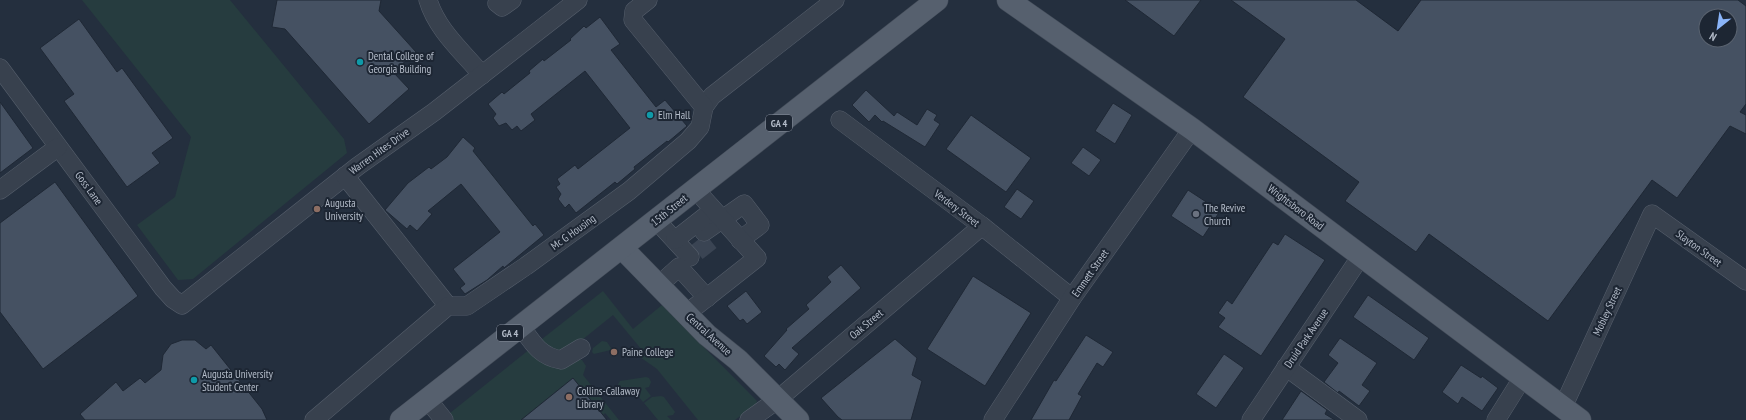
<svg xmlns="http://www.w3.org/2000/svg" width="1746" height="420" font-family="'PT Sans Narrow',sans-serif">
  <rect width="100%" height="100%" fill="#242f3e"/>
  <g fill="#263c3f">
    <polygon points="82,0 230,0 344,139 347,153 193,279 178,280 137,225 175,197 191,137"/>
    <polygon points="603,291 633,329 662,305 757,401 756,404 735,420 698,420 657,369 640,357 642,350 613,315 562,356 537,343"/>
    <polygon points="602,341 607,342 611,348 611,350 594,354 592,352 593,348"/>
    <polygon points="530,349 582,360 586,366 583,375 619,420 611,420 605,413 603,415 573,378 521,420 448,420 445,417"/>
    <polygon points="646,377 649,378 651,382 649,387 645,388 651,396 643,402 633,390 623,391 617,386 620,381"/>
    <polygon points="661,396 664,397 675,412 673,415 667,416 671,420 658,420 644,403 652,397"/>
  </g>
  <g fill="#455162" stroke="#1f2835" fill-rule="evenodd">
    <polygon points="277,0 381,0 379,11 416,52 393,72 409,89 369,124 285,29 272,27"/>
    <polygon points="1125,0 1201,0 1174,36"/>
    <path d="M1231 0H1356L1398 31 1421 0H1738L1746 6V104L1740 112 1746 115V134L1730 126 1677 198 1652 180 1548 321 1429 234 1416 252 1345 201 1359 182 1243 97 1285 39ZM1706 16H1730V40H1706Z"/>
    <polygon points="600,17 620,44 611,50 656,107 665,100 687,126 668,142 667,141 634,167 635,169 617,184 615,182 576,213 569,204 565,208 558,199 561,194 556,187 560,184 557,179 575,165 578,169 630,128 585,71 531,114 535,120 521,131 517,126 512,130 506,123 499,126 493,118 496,114 488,104 502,92 504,94 530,73 529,71 543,59 544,61 571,40 570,39 584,26 586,28"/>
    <polygon points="79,19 117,72 122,68 173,138 152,153 160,163 127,187 64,101 74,94 40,48"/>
    <polygon points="866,90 894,116 897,112 917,125 927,109 937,115 934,120 940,124 925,147 883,121 882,122 875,115 869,122 852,105"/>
    <polygon points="0,102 33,148 0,173"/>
    <polygon points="1113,103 1132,115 1115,144 1095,131"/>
    <polygon points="971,115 1031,158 1006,192 946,149"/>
    <polygon points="463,137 475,148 473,151 533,226 535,224 544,235 504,268 503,266 487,280 465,294 460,288 465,284 453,269 500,232 461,184 428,211 432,214 417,231 410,225 407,229 385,210 408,183 429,167 431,169 447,157"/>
    <polygon points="1083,147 1101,160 1089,176 1071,163"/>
    <polygon points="55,182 138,296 43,369 0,312 0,223"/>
    <polygon points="1017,189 1034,201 1021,219 1004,207"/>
    <polygon points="1188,190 1220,211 1203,237 1171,216"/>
    <polygon points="1285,234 1325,260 1261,356 1218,327 1225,318 1218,313 1227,300 1232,304 1273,242 1278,245"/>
    <polygon points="841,265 861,288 792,348 799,354 785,370 779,364 776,367 764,356 787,330 786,329 809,309 806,305 831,282 827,277"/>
    <polygon points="973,276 1031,313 985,386 927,349"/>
    <polygon points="746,291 762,312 747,324 743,319 740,321 727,306"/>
    <polygon points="1368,295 1429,338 1414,360 1353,317"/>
    <polygon points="1086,335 1113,352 1103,367 1097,363 1078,394 1082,396 1069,420 1031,420 1054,380 1056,381"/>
    <polygon points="1340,338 1377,363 1362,385 1370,391 1359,406 1339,391 1338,393 1324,382 1338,363 1328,355"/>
    <polygon points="895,339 917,358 912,375 922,381 911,420 842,420 838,417 821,398"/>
    <polygon points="182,340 195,340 206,349 211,345 262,409 267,420 85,420 80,414 116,382 123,391 140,378 145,383 161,370 163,355 171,344"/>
    <polygon points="1224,354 1244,368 1216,408 1196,394"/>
    <polygon points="1461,365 1481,378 1482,376 1498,388 1482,411 1462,397 1458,404 1442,392"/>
    <polygon points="573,378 607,420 521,420"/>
    <polygon points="1301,391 1327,410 1325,414 1335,420 1282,420"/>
  </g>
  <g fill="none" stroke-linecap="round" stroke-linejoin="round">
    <polyline stroke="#3a4453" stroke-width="18" stroke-dasharray="18 9" stroke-linecap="butt" points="697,252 711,241"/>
    <defs>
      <g id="minor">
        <path d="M428 0C437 30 462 51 482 75"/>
        <polyline points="498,0 497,3 502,7 512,0"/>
        <polyline points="0,68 163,288 173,299 182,305 358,166 434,112 578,0"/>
        <polyline points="704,107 712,96 835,0"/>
        <polyline points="840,120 982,226 1072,298"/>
        <polyline points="345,176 448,306"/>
        <polyline points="0,190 58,147"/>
        <polyline points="656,220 690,257"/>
        <polyline points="704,232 744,204 760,225 740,240"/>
        <polyline points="675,240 712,211"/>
        <polyline points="658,286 679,267 707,298"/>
        <polyline points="686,314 757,258 695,189"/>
        <path d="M520 325C532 342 539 356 561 360L581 348"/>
        <polyline points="1286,367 1358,420"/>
        <polyline points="427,399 444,420"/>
        <polyline points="1563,407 1652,214 1746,281"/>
        <polyline points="314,420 448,306 467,306 526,266 629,191 688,141 700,127 704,107 633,20 634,11 648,0"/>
        <polyline points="749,420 777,400 982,226"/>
        <polyline points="993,420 1072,298 1192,129"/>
        <polyline points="1251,420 1361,256"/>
        <polyline points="1496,420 1523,377"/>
      </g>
      <g id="major">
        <polyline points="1008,0 1192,129 1580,420"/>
        <polyline points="622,248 707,335 738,360 798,420"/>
        <polyline points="401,420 937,0"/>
      </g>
    </defs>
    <use href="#minor" stroke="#565f6c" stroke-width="19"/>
    <use href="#major" stroke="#414a57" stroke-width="23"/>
    <use href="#minor" stroke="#38414e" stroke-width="18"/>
    <use href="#major" stroke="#56606e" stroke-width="22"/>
  </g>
  <g fill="#0f9aa8" stroke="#1d2633" stroke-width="1.5">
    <circle cx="360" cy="62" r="4"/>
    <circle cx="650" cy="115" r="4"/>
    <circle cx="194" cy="380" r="4"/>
  </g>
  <g fill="#8d6e63" stroke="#1d2633" stroke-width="1.5">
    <circle cx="317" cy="209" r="4"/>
    <circle cx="614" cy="352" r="4"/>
    <circle cx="569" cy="397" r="4"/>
  </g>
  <circle fill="#6b7280" stroke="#1d2633" stroke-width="1.5" cx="1196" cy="214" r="4"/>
  <g text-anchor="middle" stroke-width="4" stroke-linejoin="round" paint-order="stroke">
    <g fill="#1d2633" stroke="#878f9c" stroke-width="1">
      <rect x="766" y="115" width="26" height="16" rx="3"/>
      <rect x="497" y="325" width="26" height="16" rx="3"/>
    </g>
    <g font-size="10" font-weight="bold" fill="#b4bcc9">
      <text x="779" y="127">GA 4</text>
      <text x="510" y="337">GA 4</text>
    </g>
    <g font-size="11" fill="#b4bcc9" stroke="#1d2633" text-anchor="start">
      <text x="368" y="60">Dental College of<tspan x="368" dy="13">Georgia Building</tspan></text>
      <text x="658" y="119">Elm Hall</text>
      <text x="325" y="207">Augusta<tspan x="325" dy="13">University</tspan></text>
      <text x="1204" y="212">The Revive<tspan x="1204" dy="13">Church</tspan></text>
      <text x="622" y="356">Paine College</text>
      <text x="202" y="378">Augusta University<tspan x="202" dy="13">Student Center</tspan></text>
      <text x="577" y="395">Collins-Callaway<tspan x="577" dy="13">Library</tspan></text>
    </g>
    <g font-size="11" fill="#b4bcc9" stroke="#1d2633">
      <text transform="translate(379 151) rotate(-36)" y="4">Warren Hites Drive</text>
      <text transform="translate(89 188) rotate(54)" y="4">Goss Lane</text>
      <text transform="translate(1296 207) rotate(37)" y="4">Wrightsboro Road</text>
      <text transform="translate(957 208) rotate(37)" y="4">Verdery Street</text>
      <text transform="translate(669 210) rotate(-39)" y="4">15th Street</text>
      <text transform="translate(573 232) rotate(-36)" y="4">Mc G Housing</text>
      <text transform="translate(1699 248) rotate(36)" y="4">Slayton Street</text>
      <text transform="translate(1090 273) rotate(-55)" y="4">Emmett Street</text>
      <text transform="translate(1607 311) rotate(-65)" y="4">Mobley Street</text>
      <text transform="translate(866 324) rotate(-40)" y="4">Oak Street</text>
      <text transform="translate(709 334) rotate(42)" y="4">Central Avenue</text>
      <text transform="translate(1306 338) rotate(-56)" y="4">Druid Park Avenue</text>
    </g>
  </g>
  <g transform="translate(1718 28) rotate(210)"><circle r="19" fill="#1d2633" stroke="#59626f"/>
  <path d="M0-3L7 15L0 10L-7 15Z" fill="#8ab4f8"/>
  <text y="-6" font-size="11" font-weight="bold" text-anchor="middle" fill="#b4bcc9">N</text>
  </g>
</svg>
